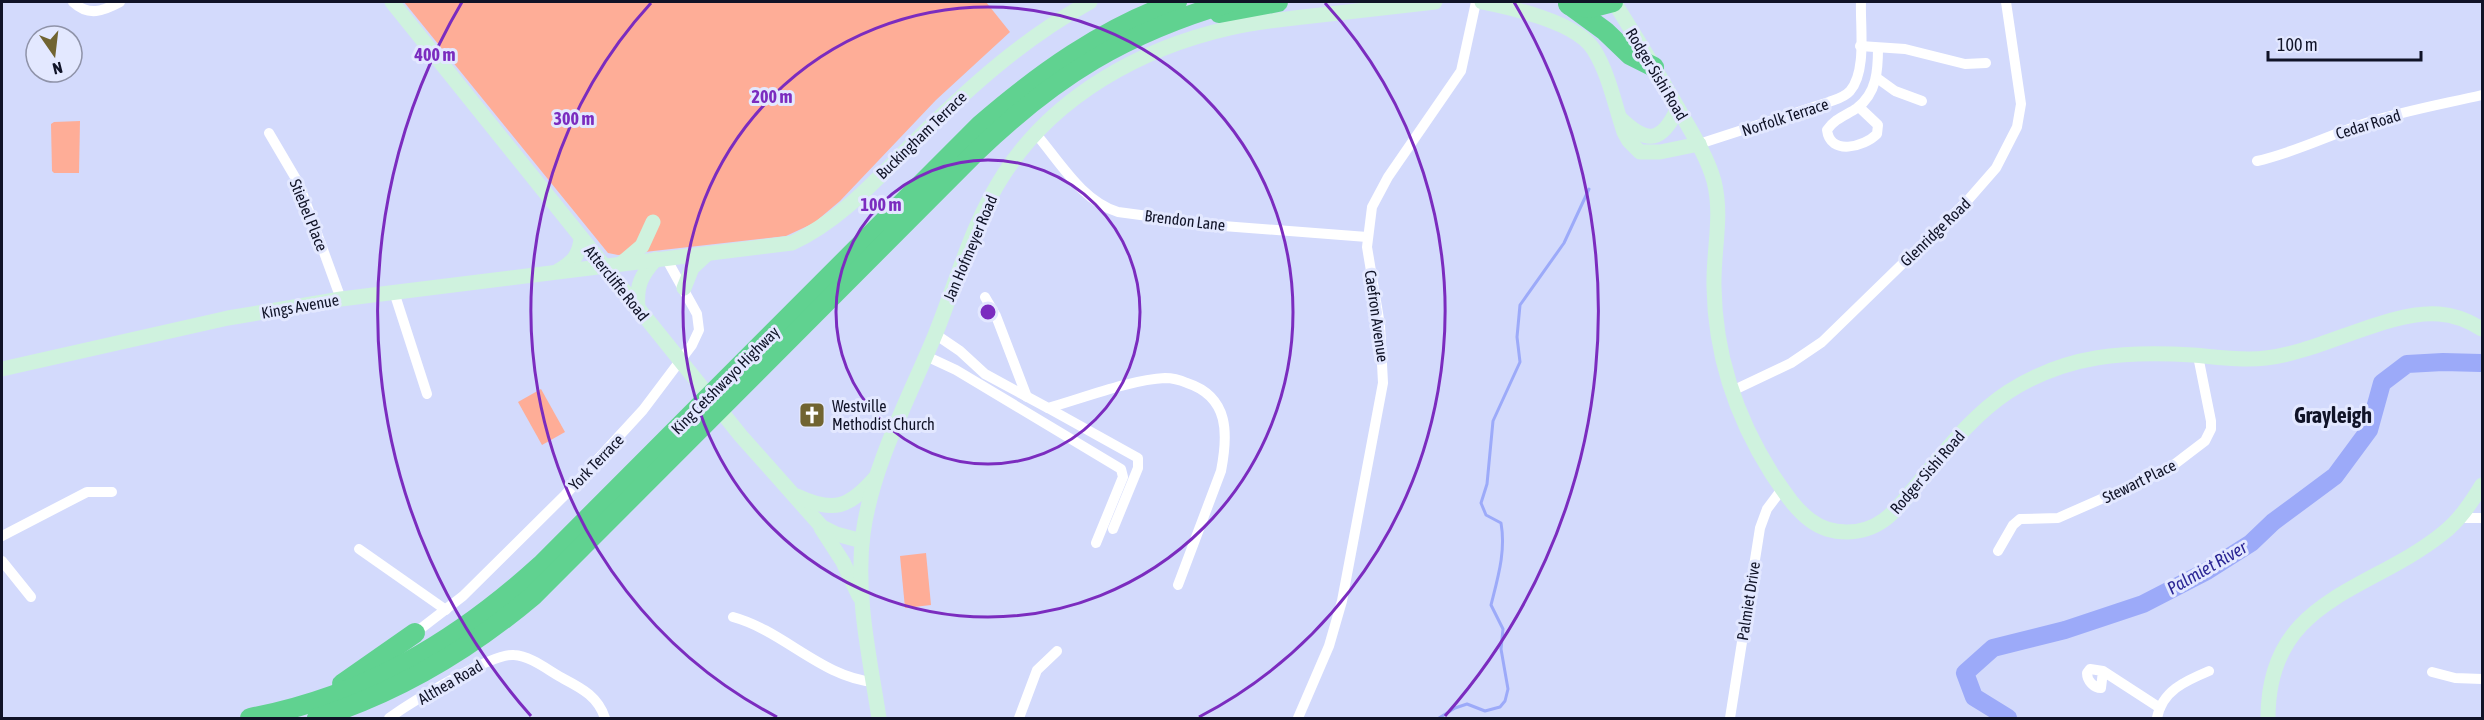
<svg xmlns="http://www.w3.org/2000/svg" width="2484" height="720" font-family="'Asap Condensed',sans-serif">
  <rect width="100%" height="100%" fill="#d3dafc"/>
  <g fill="#fead97">
    <polygon points="404,2 986,2 1010,32 936,100 840,201 814,223 786,236 618,255 608,253"/>
    <polygon points="80,121 79,173 54,173 52,171 51,124 54,122"/>
    <polygon points="541,389 565,432 542,445 518,402"/>
    <polygon points="926,553 931,605 905,608 900,556"/>
  </g>
  <g fill="none" stroke-linecap="round" stroke-linejoin="round">
    <path stroke="#9caaf9" stroke-width="3" d="M1439 718 1455 708 1467 704 1485 711 1500 707 1505 701 1508 689 1501 649 1503 629 1491 605C1498 577 1506 551 1501 523L1486 515 1481 503 1487 484 1493 421 1520 362 1517 337 1520 305 1564 243 1589 189"/>
    <polyline stroke="#9caaf9" stroke-width="18" points="2008,718 1974,697 1965,673 1993,648 2065,630 2143,604 2207,571 2251,543 2273,522 2335,476 2369,430 2382,383 2407,364 2443,362 2481,363"/>
    <g stroke="#fff" stroke-width="10">
      <path d="M73 2C89 17 103 11 120 2"/>
      <polyline points="1860,46 1905,49 1965,64 1986,63"/>
      <polyline points="1877,78 1895,91 1922,101"/>
      <path d="M1859 107 1878 125 1877 134C1864 147 1830 156 1827 130 1835 118 1847 115 1857 108 1877 93 1878 70 1878 48"/>
      <polyline points="269,133 299,184 341,299"/>
      <path d="M1036 134C1060 162 1082 201 1118 212L1223 226 1367 237"/>
      <path d="M1699 144 1829 102C1837 99 1845 97 1850 91 1867 72 1860 26 1861 2"/>
      <path d="M2257 161C2294 153 2329 135 2366 123 2404 111 2443 104 2482 95"/>
      <polyline points="394,292 427,394"/>
      <polyline points="985,297 996,316 1027,397"/>
      <path d="M935 334 960 351 985 374 1048 408C1080 399 1133 379 1165 378 1172 378 1180 380 1187 383 1230 397 1228 435 1221 471L1178 585"/>
      <polyline points="926,356 956,370 1121,469 1123,477 1096,543"/>
      <polyline points="1732,391 1791,363 1822,342 1968,200 1996,168 2017,127 2021,104 2006,2"/>
      <polyline points="1048,408 1138,458 1138,468 1113,529"/>
      <polyline points="2459,518 2482,518"/>
      <polyline points="2,536 87,492 112,492"/>
      <polyline points="359,549 446,610"/>
      <polyline points="1998,551 2013,525 2020,519 2058,518 2167,470 2205,441 2211,429 2211,421 2198,356"/>
      <polyline points="2,561 31,597"/>
      <path d="M733 617C784 631 821 677 874 682"/>
      <polyline points="415,633 463,596 565,495 643,410 692,345 699,330 697,314 666,258"/>
      <path d="M2103 671 2101 688C2094 688 2087 681 2087 673L2090 669 2103 671 2160 708"/>
      <polyline points="2432,672 2455,678 2482,679"/>
      <path d="M389 718C410 703 491 653 514 655 531 656 549 671 564 679 583 689 598 697 605 718"/>
      <polyline points="1019,718 1037,670 1057,651"/>
      <polyline points="1298,718 1329,646 1342,601 1383,383 1380,325 1367,247 1372,207 1388,177 1461,71 1476,2"/>
      <polyline points="1730,718 1760,528 1767,509 1782,489"/>
      <path d="M2157 718C2162 691 2185 681 2209 671"/>
    </g>
    <g stroke="#cff2de" stroke-width="15">
      <polyline points="392,2 741,436 822,527 836,534 862,541"/>
      <path d="M1482 2C1512 8 1577 22 1594 50 1609 74 1615 106 1624 132L1629 141 1640 152H1660L1699 144"/>
      <path d="M1614 2C1636 37 1658 73 1679 110 1692 133 1707 156 1714 181 1723 217 1713 250 1714 287 1715 354 1736 417 1772 474 1783 490 1794 508 1810 520 1831 536 1862 536 1884 520 1898 510 1909 494 1920 481 1947 449 1973 415 2008 392 2067 354 2126 351 2193 355 2217 357 2242 361 2266 358 2321 352 2388 310 2439 314 2455 315 2469 321 2482 329"/>
      <path d="M1621 119C1648 145 1662 142 1678 108"/>
      <polyline points="622,263 642,246 653,222"/>
      <path d="M558 271C573 262 579 256 581 239"/>
      <polyline points="684,288 692,268 707,254"/>
      <path d="M638 308C636 286 641 275 656 259"/>
      <path d="M2 369 228 318 341 299 792 243C842 220 879 176 918 138 971 86 1024 38 1090 2"/>
      <path d="M797 496C833 513 849 508 875 478"/>
      <polyline points="821,528 843,562 859,596"/>
      <path d="M879 718C870 659 855 595 863 534 872 466 909 398 935 335 957 281 972 223 1004 174 1054 96 1141 48 1230 28 1254 22 1279 20 1303 17 1347 12 1391 7 1435 2"/>
      <path d="M2268 718C2268 598 2368 593 2442 534 2459 521 2471 503 2482 485"/>
    </g>
    <g stroke="#60d290" stroke-width="20">
      <polyline points="1568,4 1605,31 1630,55 1654,67"/>
      <polyline points="1569,5 1590,8 1613,2"/>
      <polyline points="1219,13 1278,2"/>
      <polyline points="342,684 415,633"/>
      <path d="M250 718C365 696 455 643 541 565L980 125C1040 73 1102 29 1177 2"/>
      <path d="M317 718C399 692 469 650 534 595L976 152C1056 75 1125 33 1231 2"/>
    </g>
  </g>
  <g fill="none" stroke="#7b2cbf" stroke-width="3">
    <circle cx="988" cy="312" r="152"/>
    <circle cx="988" cy="312" r="305"/>
    <path d="M777 717A457 457 0 0 1 651 3M1325 3A457 457 0 0 1 1199 717"/>
    <path d="M531 716A610 610 0 0 1 462 2M1514 2A610 610 0 0 1 1445 716"/>
  </g>
  <defs>
    <symbol id="church-square" viewBox="-11 -11 22 22"><rect x="-9" y="-9" width="18" height="18" rx="4" fill="#716431" stroke="#e3e8ff"/><path d="M-1.2-6h2.4v3.5h3.3v2.4h-3.3V6h-2.4V-.1h-3.3v-2.4h3.3Z" fill="#fff"/></symbol>
  </defs>
  <g fill-rule="evenodd">
    <use href="#church-square" x="797" y="400" width="30" height="30"/>
  </g>
  <g text-anchor="middle" stroke-width="6" stroke-linejoin="round" paint-order="stroke">
    <g font-size="16" fill="#101327" stroke="#e3e8ff">
      <text transform="translate(1657 74) rotate(59)" y="6">Rodger Sishi Road</text>
      <text transform="translate(1785 117) rotate(-18)" y="6">Norfolk Terrace</text>
      <text transform="translate(2368 124) rotate(-17)" y="6">Cedar Road</text>
      <text transform="translate(921 135) rotate(-44)" y="6">Buckingham Terrace</text>
      <text transform="translate(309 215) rotate(68)" y="6">Stiebel Place</text>
      <text transform="translate(1185 220) rotate(7)" y="6">Brendon Lane</text>
      <text transform="translate(1935 232) rotate(-44)" y="6">Glenridge Road</text>
      <text transform="translate(970 248) rotate(-67)" y="6">Jan Hofmeyer Road</text>
      <text transform="translate(617 283) rotate(51)" y="6">Attercliffe Road</text>
      <text transform="translate(300 306) rotate(-10)" y="6">Kings Avenue</text>
      <text transform="translate(1377 316) rotate(82)" y="6">Caefron Avenue</text>
      <text transform="translate(725 380) rotate(-45)" y="6">King Cetshwayo Highway</text>
      <text transform="translate(596 462) rotate(-46)" y="6">York Terrace</text>
      <text transform="translate(1927 472) rotate(-49)" y="6">Rodger Sishi Road</text>
      <text transform="translate(2139 481) rotate(-26)" y="6">Stewart Place</text>
      <text transform="translate(1748 601) rotate(-81)" y="6">Palmiet Drive</text>
      <text transform="translate(450 682) rotate(-30)" y="6">Althea Road</text>
    </g>
    <g font-size="16" fill="#101327" stroke="#e3e8ff" text-anchor="start">
      <text x="832" y="412">Westville<tspan x="832" dy="18">Methodist Church</tspan></text>
    </g>
    <g font-size="18" font-style="italic" fill="#2b2695" stroke="#e3e8ff">
      <text transform="translate(2207 568) rotate(-30)" y="6">Palmiet River</text>
    </g>
    <g font-size="22" font-weight="bold" fill="#101327" stroke="#e3e8ff">
      <text x="2333" y="423">Grayleigh</text>
    </g>
  </g>
  <circle cx="988" cy="312" r="9" fill="#7b2cbf" stroke="#e3e8ff" stroke-width="3"/>
  <g font-size="18" text-anchor="middle" font-weight="bold" fill="#7b2cbf" stroke="#e3e8ff" stroke-width="6" stroke-linejoin="round" paint-order="stroke">
    <text x="435" y="61">400 m</text>
    <text x="772" y="103">200 m</text>
    <text x="574" y="125">300 m</text>
    <text x="881" y="211">100 m</text>
  </g>
  <rect width="2484" height="720" fill="none" stroke="#101327" stroke-width="6"/>
  <g transform="translate(54 54) rotate(166)"><circle r="28" fill="#e3e8ff" stroke="#8f93a9" stroke-width="1.5"/>
  <path d="M0-4.5L10 22L0 15L-10 22Z" fill="#716431"/>
  <text y="-9" font-size="16" font-weight="bold" text-anchor="middle" fill="#101327">N</text>
  </g>
  <path d="M2268 51v9h153v-9" fill="none" stroke="#101327" stroke-width="3"/>
  <text x="2277" y="51" font-size="18" fill="#101327" stroke="#e3e8ff" stroke-width="4.5" paint-order="stroke">100 m</text>
</svg>
